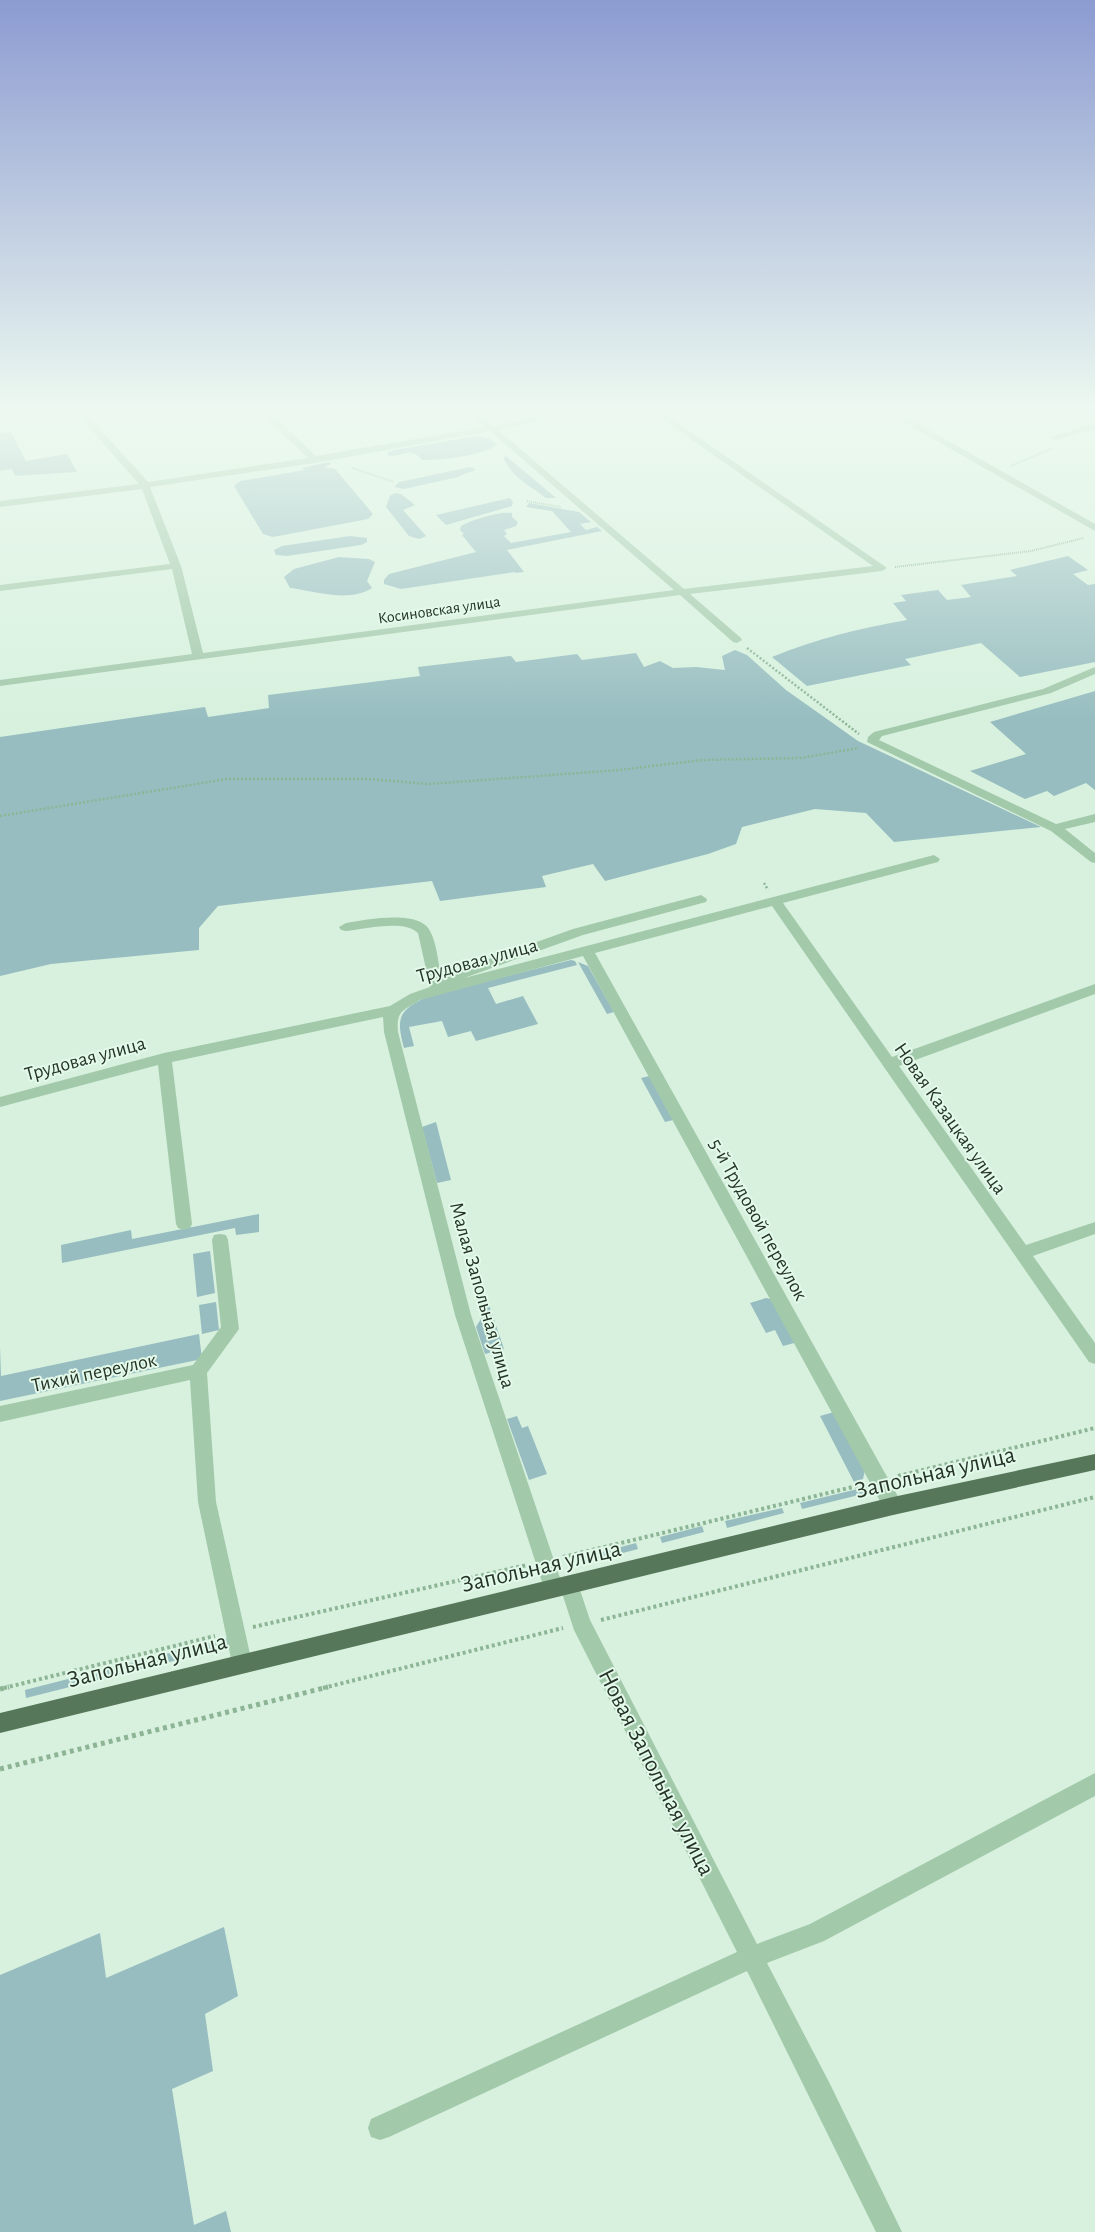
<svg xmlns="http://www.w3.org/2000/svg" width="1095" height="2232" font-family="'Alegreya Sans',sans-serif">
  <rect width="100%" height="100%" fill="#d7f1de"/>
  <g fill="#97bdc0">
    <polygon points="11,432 26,461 67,454 77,472 15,476 12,469 0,471 0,433"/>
    <path d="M477 436 489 438 497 444C488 455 437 461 422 460 409 444 401 459 387 455L388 452 394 450Z"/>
    <path d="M503 457H507L556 498H546C530 485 512 478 503 457Z"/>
    <polygon points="329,462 331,464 324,467 335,469 373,514 368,519 273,537 263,534 234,486 240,481 305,470 302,468"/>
    <polygon points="470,467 475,469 474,471 466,473 458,477 404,489 394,487 399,482"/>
    <polygon points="395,493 401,494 415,505 403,510 426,536 419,539 409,536 386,507 390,496"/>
    <polygon points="510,498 513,502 512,506 446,525 436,515"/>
    <path d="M529 503 579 512 591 522 580 524 586 530 597 527 602 531 507 550 524 572 515 573V572L401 589 384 584V580L389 574 476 552 462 535 464 534 460 530 461 526C471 520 500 511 512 513V517L518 522 516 526 504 530 507 534 504 536 511 543 571 532 552 511 526 507Z"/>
    <polygon points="350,536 367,538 367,542 361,545 287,556 276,555 274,550 282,546"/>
    <path d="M1068 556 1088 570 1073 574 1088 585 1095 584V662L1020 677 981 643 905 659 911 665 807 686 772 657C816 639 860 628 907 620L893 603 906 601 901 595 938 590 947 600 971 597 961 585 1017 576 1010 570Z"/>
    <path d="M339 557 369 559 375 562 367 581 372 588C349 603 315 591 290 588L284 577 294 569Z"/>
    <polygon points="735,650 747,655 786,690 858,741 1041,827 894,842 866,813 815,809 742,827 736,844 708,854 605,881 593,864 542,876 546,887 440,901 432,881 218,906 199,928 199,950 51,964 0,976 0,737 205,707 208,717 269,708 268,695 420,676 418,667 511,656 516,662 577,654 582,660 636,653 644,667 660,661 673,668 696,667 725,670 722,656"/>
    <polygon points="1095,691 1095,790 1086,783 1054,796 1047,791 1025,799 970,771 1026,754 990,722"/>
    <path d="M571 960 575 961 577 965 488 988 496 1004 523 996 538 1024 476 1041 471 1031 448 1037 442 1021 409 1027 414 1046 404 1048C395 1015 400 1010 430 995Z"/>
    <polygon points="578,962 588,966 614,1012 607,1014"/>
    <polygon points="649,1076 673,1120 665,1122 641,1078"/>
    <polygon points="436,1122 451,1180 437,1183 422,1127"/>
    <polygon points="259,1214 259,1232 236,1235 235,1228 62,1263 61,1245 131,1230 132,1239"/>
    <polygon points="210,1251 215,1293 197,1297 193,1254"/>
    <polygon points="486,1296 504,1349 485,1354 476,1327 482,1317 476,1298"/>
    <polygon points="766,1298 775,1300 798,1342 783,1346 775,1330 766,1333 750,1303"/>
    <polygon points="216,1302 219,1330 202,1334 199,1305"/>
    <polygon points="199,1334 202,1359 0,1401 0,1347 1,1376"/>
    <polygon points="834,1412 865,1470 863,1479 854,1482 820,1416"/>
    <polygon points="517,1416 522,1428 528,1426 547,1474 529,1480 507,1419"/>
    <polygon points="870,1486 867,1493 802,1509 800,1503"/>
    <polygon points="782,1508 784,1513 727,1528 725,1521"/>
    <polygon points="702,1526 704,1532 662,1543 660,1537"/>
    <polygon points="636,1543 638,1549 585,1563 583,1557"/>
    <polygon points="228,1638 229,1647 26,1698 25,1690"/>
    <polygon points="224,1927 238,1996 205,2014 213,2071 172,2089 194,2225 226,2211 231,2232 0,2232 0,1975 100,1933 106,1978"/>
  </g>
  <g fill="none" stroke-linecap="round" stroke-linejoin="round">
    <g stroke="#8db595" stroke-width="2" stroke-dasharray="1 1" stroke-linecap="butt">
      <polyline points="1011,466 1053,448"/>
      <polyline points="352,468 394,482"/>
      <polyline points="527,501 561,507"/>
      <polyline points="895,567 1031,551 1084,538"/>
    </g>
    <g stroke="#8db595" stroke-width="2.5" stroke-dasharray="2 2" stroke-linecap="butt">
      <polyline points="747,648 859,734"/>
      <polyline points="0,816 227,779 369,779 429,784 619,770 702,760 801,758 859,748"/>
      <polyline points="764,883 768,890"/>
    </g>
    <g stroke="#8db595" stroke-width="4" stroke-dasharray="3 3" stroke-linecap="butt">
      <polyline points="898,1476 1095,1428"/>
      <polyline points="563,1557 861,1485"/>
      <polyline points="601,1620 1095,1497"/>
      <polyline points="253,1627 527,1565"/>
      <polyline points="4,1688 215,1636"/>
      <polyline points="323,1688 563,1628"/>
    </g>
    <g stroke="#8db595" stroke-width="5" stroke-dasharray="4 4" stroke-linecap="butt">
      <polyline points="0,1689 9,1687"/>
      <polyline points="0,1769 328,1687"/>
    </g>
    <g fill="#a3c9ab" fill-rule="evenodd">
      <path d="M72 408H81L148 482 308 458 256 408H265L316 456 485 427 463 408H473L493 426 583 408H602L498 430 684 589 873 566 646 408H656L887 568 882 571 690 594 741 638 742 640 737 643 733 642 680 595 0 686V680L192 654 172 569 0 591V585L170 564 142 489 0 507V501L139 484ZM490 431 674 590 203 653 181 566 150 487 315 463Z"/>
      <polygon points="879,408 890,408 1095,524 1095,531"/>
      <polygon points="1090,408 1095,408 1095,411"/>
      <polygon points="1095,423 1095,429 1055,440 1051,437"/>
      <polygon points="1095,667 1095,674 1051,693 882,736 879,740 1056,824 1095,814 1095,822 1065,829 1095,853 1095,863 1091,862 1051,831 867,742 868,737 874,732 1043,689"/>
      <path d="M934 855 940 859 938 862 783 903 892 1057 1095 984V994L899 1066 1026 1245 1095 1222V1234L1033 1256 1095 1343V1364L1089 1362 772 906 595 953 900 1500 902 1506 900 1512 893 1515 886 1512 583 956 420 1000C403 1011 396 1010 398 1032L471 1315 561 1581 569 1576 576 1578 590 1620 757 1944 810 1924 1095 1773V1796L824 1941 767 1963 830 2084 902 2232H876L747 1971 389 2137 380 2140 371 2137 368 2128 371 2119 737 1952 574 1630 562 1593 554 1597 547 1595 544 1588 455 1315 384 1032 383 1017 172 1062 192 1224 190 1228 184 1230 178 1228 176 1224 158 1065 0 1107V1097L164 1053 390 1006 410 994 430 987 418 933C404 919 365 929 346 931L341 930 339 927 346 923C366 920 419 909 430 931 437 944 438 962 441 976L573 929 701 895 707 899 706 902 583 935 464 978Z"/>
      <polygon points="220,1234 226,1235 228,1240 239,1329 207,1373 216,1502 252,1663 249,1670 242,1673 235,1670 232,1663 198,1502 190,1380 0,1422 0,1406 193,1365 221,1327 212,1240 214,1235"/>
    </g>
    <polygon fill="#567759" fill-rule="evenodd" points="1095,1454 1095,1470 893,1515 0,1733 0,1713 893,1497"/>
  </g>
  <linearGradient id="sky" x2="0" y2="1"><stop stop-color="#8c9bd1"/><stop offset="0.57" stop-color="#edf9f0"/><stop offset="1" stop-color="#edf9f0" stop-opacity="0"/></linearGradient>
  <rect width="1095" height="721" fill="url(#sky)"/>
  <g text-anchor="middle" stroke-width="4" stroke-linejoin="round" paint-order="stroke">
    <g font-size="16" fill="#253426" stroke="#e3f9ea">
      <text transform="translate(439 609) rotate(-8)" y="6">Косиновская улица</text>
    </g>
    <g font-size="20" fill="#253426" stroke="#e3f9ea">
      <text transform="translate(477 960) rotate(-15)" y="7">Трудовая улица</text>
      <text transform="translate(85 1058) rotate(-15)" y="7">Трудовая улица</text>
      <text transform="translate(951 1118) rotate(55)" y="7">Новая Казацкая улица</text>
      <text transform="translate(759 1219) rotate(61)" y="7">5-й Трудовой переулок</text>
      <text transform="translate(483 1295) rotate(74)" y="7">Малая Запольная улица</text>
      <text transform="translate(94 1372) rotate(-12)" y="7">Тихий переулок</text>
    </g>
    <g font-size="24" fill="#253426" stroke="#e3f9ea">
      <text transform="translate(935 1472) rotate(-13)" y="8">Запольная улица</text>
      <text transform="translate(541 1566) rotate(-13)" y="8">Запольная улица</text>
      <text transform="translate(147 1660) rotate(-14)" y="8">Запольная улица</text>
      <text transform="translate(657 1772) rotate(63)" y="8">Новая Запольная улица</text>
    </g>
  </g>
</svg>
